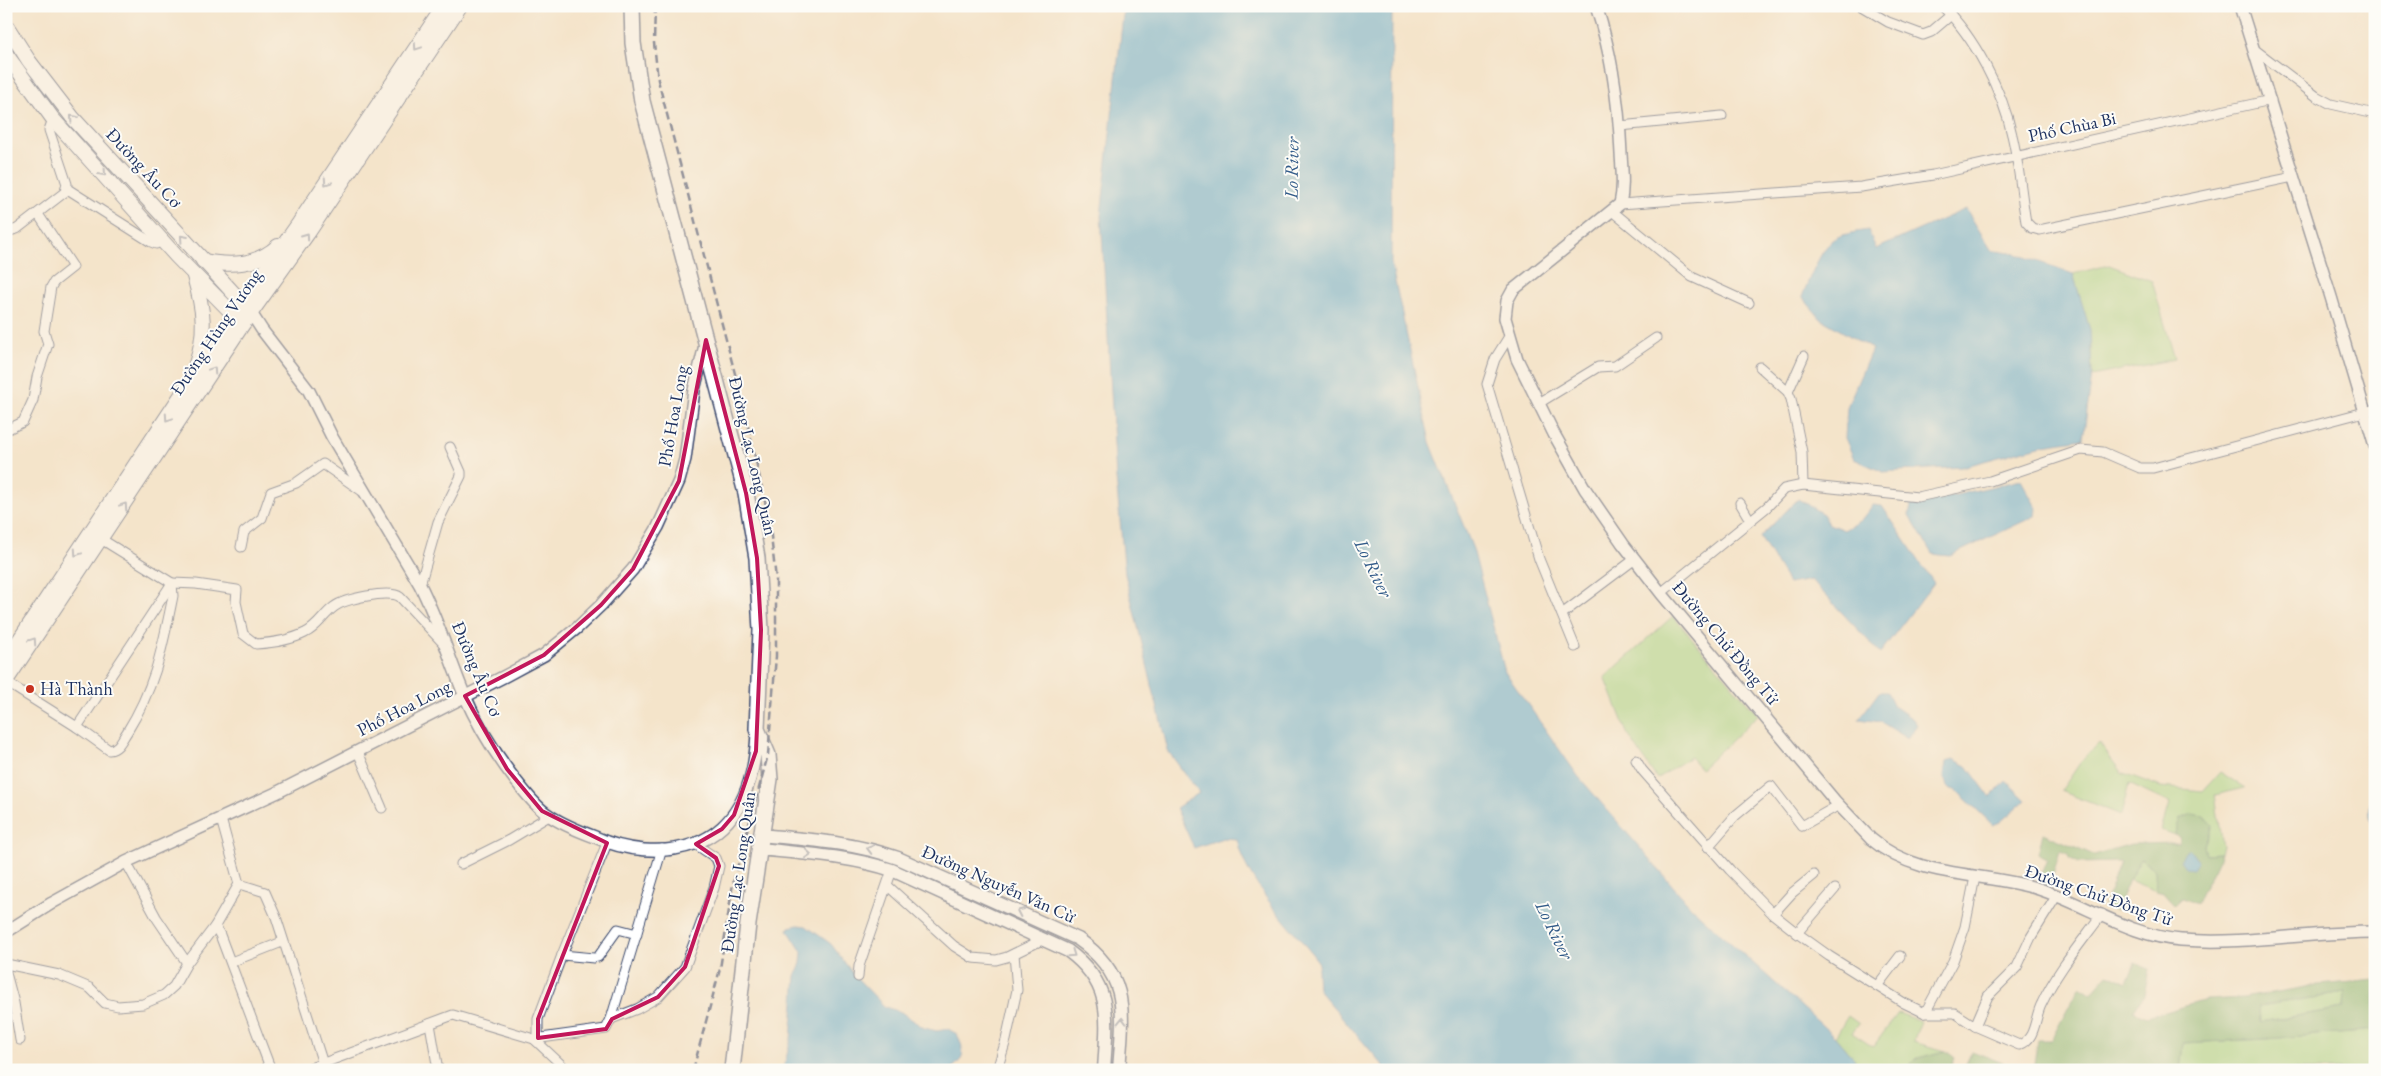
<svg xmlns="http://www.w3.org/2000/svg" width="2381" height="1076" font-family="'EB Garamond',serif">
  <rect width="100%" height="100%" fill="#fdfcf7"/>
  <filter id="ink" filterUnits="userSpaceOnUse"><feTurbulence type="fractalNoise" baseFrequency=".02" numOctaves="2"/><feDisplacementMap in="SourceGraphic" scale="10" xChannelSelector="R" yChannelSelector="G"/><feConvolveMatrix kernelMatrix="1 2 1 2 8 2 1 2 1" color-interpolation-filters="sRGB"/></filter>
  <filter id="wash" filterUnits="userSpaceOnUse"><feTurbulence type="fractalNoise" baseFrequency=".0096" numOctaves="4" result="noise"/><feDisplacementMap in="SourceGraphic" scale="20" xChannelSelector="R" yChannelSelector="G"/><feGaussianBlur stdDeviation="1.12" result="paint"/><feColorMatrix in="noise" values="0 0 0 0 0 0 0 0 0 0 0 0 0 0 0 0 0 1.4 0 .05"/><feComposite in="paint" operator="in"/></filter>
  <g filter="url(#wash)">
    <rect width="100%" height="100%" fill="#f4e4ca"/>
    <g fill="#a2d888" stroke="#5e8473">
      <polygon points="2109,265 2152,281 2175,359 2092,376 2090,330 2073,274"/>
      <polygon points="1673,616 1758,715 1701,769 1690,757 1657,779 1627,733 1605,677"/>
      <polygon points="2099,743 2121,772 2161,787 2203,791 2220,772 2245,788 2215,795 2223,846 2221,853 2206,854 2204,845 2212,825 2181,819 2174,835 2161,830 2169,803 2129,784 2121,815 2061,791 2080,763"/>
      <polygon points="2141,859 2155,869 2156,891 2129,880"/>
      <polygon points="2345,993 2344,1008 2260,1022 2259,1006"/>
      <polygon points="1898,1013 1921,1021 1913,1042 1946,1051 1914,1059 1908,1070 1863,1070 1835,1037 1848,1016 1859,1024 1852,1033 1873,1047"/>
      <polygon points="2375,1030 2375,1070 2180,1070 2183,1043 2266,1039"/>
    </g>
    <g fill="#81b874" stroke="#4e7469" fill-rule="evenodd">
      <path d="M2192 814 2204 816 2212 825 2204 845 2206 854 2221 853C2215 872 2203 886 2197 904L2182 898 2175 905 2164 893 2156 891 2155 869 2141 859 2129 880 2116 911 2104 906 2120 862 2079 863 2069 858V854L2060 851 2049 887 2037 885 2047 859 2038 854 2043 833 2094 855 2131 844 2179 843V837L2174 835 2180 819Z"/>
      <path d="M2135 963 2149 969 2144 995 2133 1011 2147 1017 2206 1000 2243 998 2318 985 2375 980V1030L2266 1039 2183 1043 2180 1070H1963L1972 1051 2008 1065 2033 1069 2038 1040H2051L2080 986 2091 993 2108 974 2127 983ZM2345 993 2344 1008 2260 1022 2259 1006Z"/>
      <polygon points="1946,1051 1955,1058 1950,1070 1908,1070 1914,1059"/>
    </g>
    <g fill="#5daed8" stroke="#3c6e9b">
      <path d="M1124 6H1392L1391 263 1430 442 1473 549 1505 672 1578 776 1691 907 1835 1037 1863 1070H1387L1318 989 1317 972 1319 963C1292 926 1246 885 1237 839L1223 838 1194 848 1176 808 1199 793 1168 751 1125 574 1116 478 1101 216Z"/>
      <path d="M1966 209 1992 251 2011 252 2073 274 2090 330 2092 376 2083 439 2043 445 1962 467 1883 472 1854 459 1845 438 1847 407 1872 349 1821 319 1802 297C1808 281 1819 254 1831 241 1839 234 1857 232 1868 230L1876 249Z"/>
      <polygon points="2021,480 2036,507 2035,516 1950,556 1932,554 1909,515 1912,502 1956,495"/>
      <polygon points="1798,499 1823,514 1829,524 1844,530 1861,520 1873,505 1882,506 1934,583 1880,653 1811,580 1789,584 1760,537"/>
      <polygon points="1879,692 1887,692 1894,706 1914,720 1917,725 1907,738 1881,722 1859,719"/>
      <polygon points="1953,759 1967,766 1990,797 2006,781 2026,800 2000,822 1993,825 1957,791 1947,787 1944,775 1946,762"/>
      <path d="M2375 790V829C2367 819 2369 800 2375 790Z"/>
      <polygon points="2189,849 2198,861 2193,869 2185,868 2180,861 2185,851"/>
      <path d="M798 925 806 926 831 944 854 975 885 1007 901 1012 924 1028 937 1031 948 1029 957 1034C965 1051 966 1059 949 1070H783L791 1039 796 976 801 963 802 952 788 930 789 927Z"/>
    </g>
  </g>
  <g filter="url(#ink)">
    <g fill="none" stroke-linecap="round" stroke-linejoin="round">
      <defs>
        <g id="minor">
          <polyline points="1861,6 1888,22 1923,35 1931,32 1951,15"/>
          <path d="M1942 6C1974 36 2003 92 2012 135 2019 164 2021 193 2026 222L2032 228 2039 230 2294 177"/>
          <polyline points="2254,49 2316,96 2331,104 2375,114"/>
          <polyline points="1620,126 1722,116"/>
          <polyline points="66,188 151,242 156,244 161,238"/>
          <polyline points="1620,204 1861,187 1933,175 2271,100"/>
          <polyline points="1612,211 1692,277 1749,303"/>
          <polyline points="6,232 17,229 65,192 67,184 49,130 53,119"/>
          <polyline points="1510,335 1495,359 1487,384 1539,559 1575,647"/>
          <polyline points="1760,367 1788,392 1791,399 1802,452 1803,485"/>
          <polyline points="1788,392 1804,356"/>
          <polyline points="1539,403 1598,367 1615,366 1656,338"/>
          <polyline points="6,430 23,422 33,400 37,377 48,344 44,331 51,287 54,282 73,267 38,214"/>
          <polyline points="1740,503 1750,520"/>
          <polyline points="241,547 244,532 262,518 271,492 296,483 323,464 362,491"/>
          <polyline points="420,585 438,522 461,476 461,472 450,447"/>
          <polyline points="1661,593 1767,507 1784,489 1803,485 1918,497 1990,481 2081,450 2103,452 2140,468 2153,468 2372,410"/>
          <polyline points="1562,614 1635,559"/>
          <path d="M6 682 77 727 172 583 196 584 237 590 236 602 243 634 256 644C272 643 291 640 305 633 318 627 323 615 334 607 344 599 390 589 400 597L443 643"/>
          <path d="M77 727 109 750C119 749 122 739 127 732 156 685 162 649 173 596L172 583 101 539"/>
          <polyline points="358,752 382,808"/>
          <path d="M1636 760 1642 770 1730 870 1773 914 1797 933 1829 956 1904 1003 1925 1013H1955L1975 1026 2019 1045C2037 1039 2034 1017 2042 1003 2057 971 2081 943 2102 914"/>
          <polyline points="1708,847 1735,816 1771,786 1802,826 1839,805"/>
          <polyline points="126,862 156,917 187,963"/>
          <polyline points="461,864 509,840 549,816"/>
          <polyline points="239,884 265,892 276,917 325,1070"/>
          <polyline points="888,886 954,946 973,958 996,960 1007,957 1044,939"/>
          <polyline points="1773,914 1792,893 1814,875"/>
          <polyline points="215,926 220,935 271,1070"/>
          <polyline points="1797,933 1835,889"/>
          <polyline points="562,955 594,958 598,957 618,929 637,934"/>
          <polyline points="231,962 282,942"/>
          <polyline points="6,964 59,975 90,988 105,1003 118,1006 143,1004 164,995 174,986 187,963 215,926 239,884 221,819"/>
          <polyline points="6,973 14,1003 20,1040"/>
          <polyline points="858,977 859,966 892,870"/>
          <polyline points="1877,986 1900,956"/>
          <polyline points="1925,1013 1953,961 1965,927 1975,877"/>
          <polyline points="611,1019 637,1009 658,997 685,967 714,888 719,866 716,858 695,844"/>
          <polyline points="430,1024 438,1070"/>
          <polyline points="1975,1026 1988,996 2017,967 2031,937 2057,895"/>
          <polyline points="538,1038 538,1019 562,955 607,843"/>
          <polyline points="534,1039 567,1070"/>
          <polyline points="305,1070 453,1015 534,1039 606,1029 611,1019 662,849"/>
          <polyline points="997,1070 1006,1040 1017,990 1014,954"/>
        </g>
        <g id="tertiary">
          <path d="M1596 6C1612 54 1619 104 1621 154 1622 171 1624 187 1620 204L1513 290 1507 301 1505 318 1517 359 1554 434 1585 489 1623 544 1661 593 1835 801 1871 839C1919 880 1982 871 2039 889 2085 904 2133 937 2181 940 2246 945 2310 932 2375 932"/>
          <polyline points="2240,6 2331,297 2375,446"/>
          <path d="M251 313 262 330 309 391 332 437 420 585C438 620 449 658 464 694 477 724 496 755 516 781 525 792 535 806 547 814 561 824 579 831 595 837 624 851 664 855 694 844 741 827 755 778 757 733"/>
          <polyline points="6,932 52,903 126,862 276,793 505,676 544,655 577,628 601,605 633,569 658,527 679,481 685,459 694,390 706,341"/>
        </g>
        <g id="secondary">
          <path d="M761 835C810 840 852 842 898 858L1078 939C1131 976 1123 1013 1119 1070"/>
          <path d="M759 849C805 854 849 856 892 870L1068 951C1114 985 1107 1019 1104 1070"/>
        </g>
        <g id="primary">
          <polyline points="6,25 29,61 73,118 249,310"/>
          <polyline points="6,54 53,119 176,256 241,322"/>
          <path d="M203 261C231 266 256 266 278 246"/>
          <path d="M194 276C204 311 207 332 195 367"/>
          <polyline points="6,660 233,317 299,223 444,6"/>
          <polyline points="6,681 243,324 308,233 460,6"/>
        </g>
        <polyline id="trunk" points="632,6 633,43 642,101 746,493 757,558 761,630 757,729 768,755 770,779 748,924 732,1070"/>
      </defs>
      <use href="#minor" stroke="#3c4a6e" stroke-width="11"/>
      <use href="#tertiary" stroke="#3c4a6e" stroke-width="14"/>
      <use href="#secondary" stroke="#3c4a6e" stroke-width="15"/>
      <use href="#primary" stroke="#3c4a6e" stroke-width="16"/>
      <use href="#trunk" stroke="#3c4a6e" stroke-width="18"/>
      <use href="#minor" stroke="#fff" stroke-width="9"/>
      <use href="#tertiary" stroke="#fff" stroke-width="11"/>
      <use href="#secondary" stroke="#fff" stroke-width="12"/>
      <use href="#primary" stroke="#fff" stroke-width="14"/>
      <use href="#trunk" stroke="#fff" stroke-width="15"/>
      <polyline stroke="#1b2f5e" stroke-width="2.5" stroke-dasharray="8 4" stroke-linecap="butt" points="655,6 654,43 658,80 744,408 769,519 776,579 776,656 768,755 733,883 720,969 693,1070"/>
    </g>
    <defs><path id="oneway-chevron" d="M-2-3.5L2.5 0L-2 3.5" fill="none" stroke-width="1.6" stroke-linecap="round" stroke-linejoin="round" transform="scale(1.25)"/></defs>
    <g stroke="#8d97ae">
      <use href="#oneway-chevron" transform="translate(417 47) rotate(124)"/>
      <use href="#oneway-chevron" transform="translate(73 118) rotate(-131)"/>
      <use href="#oneway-chevron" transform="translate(103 173) rotate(48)"/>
      <use href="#oneway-chevron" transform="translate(327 182) rotate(124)"/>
      <use href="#oneway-chevron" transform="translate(306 236) rotate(-55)"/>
      <use href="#oneway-chevron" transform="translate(183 238) rotate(-132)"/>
      <use href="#oneway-chevron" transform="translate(213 370) rotate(-56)"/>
      <use href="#oneway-chevron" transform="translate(168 418) rotate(124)"/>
      <use href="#oneway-chevron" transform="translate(124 506) rotate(-56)"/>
      <use href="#oneway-chevron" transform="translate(77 553) rotate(124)"/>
      <use href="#oneway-chevron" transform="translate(33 641) rotate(-56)"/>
      <use href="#oneway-chevron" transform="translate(870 849) rotate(-165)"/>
      <use href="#oneway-chevron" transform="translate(808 854) rotate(5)"/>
      <use href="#oneway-chevron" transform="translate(1020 912) rotate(-155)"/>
      <use href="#oneway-chevron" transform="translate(1072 954) rotate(35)"/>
      <use href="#oneway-chevron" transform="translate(1122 1021) rotate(-89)"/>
    </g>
  </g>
  <path d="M0 0H2381V1076H0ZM706 340 746 493 757 558 761 630 756 751 734 815 722 829 696 844 716 858 719 866 685 967 658 997 612 1019 606 1029 538 1038V1019L607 843 542 811 507 769 465 696 544 655 601 605 633 569 679 481Z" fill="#f4e4ca" fill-opacity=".55" fill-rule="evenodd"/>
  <path fill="none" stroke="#c2185b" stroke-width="4" stroke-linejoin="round" d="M706 340 746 493 757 558 761 630 756 751 734 815 722 829 696 844 716 858 719 866 685 967 658 997 612 1019 606 1029 538 1038V1019L607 843 542 811 507 769 465 696 544 655 601 605 633 569 679 481Z"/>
  <circle fill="#c8321e" stroke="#fdfcf7" stroke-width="2" cx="30" cy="689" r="5"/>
  <g text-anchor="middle" stroke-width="4" stroke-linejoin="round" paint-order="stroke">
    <g font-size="18" fill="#1b2f5e" stroke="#fdfcf7">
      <text transform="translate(2072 127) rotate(-12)" y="6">Phố Chùa Bi</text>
      <text transform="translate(144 168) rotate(47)" y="6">Đường Âu Cơ</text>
      <text transform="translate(216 332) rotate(-56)" y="6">Đường Hùng Vương</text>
      <text transform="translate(673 416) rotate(-80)" y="6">Phố Hoa Long</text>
      <text transform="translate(753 456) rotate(77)" y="6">Đường Lạc Long Quân</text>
      <text transform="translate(1726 643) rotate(50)" y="6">Đường Chử Đồng Tử</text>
      <text transform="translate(477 669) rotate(67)" y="6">Đường Âu Cơ</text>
      <text transform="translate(404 708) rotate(-27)" y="6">Phố Hoa Long</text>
      <text transform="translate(738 872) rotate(-82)" y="6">Đường Lạc Long Quân</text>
      <text transform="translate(999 884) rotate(24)" y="6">Đường Nguyễn Văn Cừ</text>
      <text transform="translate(2099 895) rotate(19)" y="6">Đường Chử Đồng Tử</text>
    </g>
    <g font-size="18" fill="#1b2f5e" stroke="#fdfcf7" text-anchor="start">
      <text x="40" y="695">Hà Thành</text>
    </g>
    <g font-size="19" font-style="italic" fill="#325b89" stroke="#fdfcf7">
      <text transform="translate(1291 168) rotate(-89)" y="7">Lo River</text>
      <text transform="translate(1374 568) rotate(64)" y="7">Lo River</text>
      <text transform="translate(1555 930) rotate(64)" y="7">Lo River</text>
    </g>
  </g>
  <rect width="2381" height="1076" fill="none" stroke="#fdfcf7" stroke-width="25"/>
</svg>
